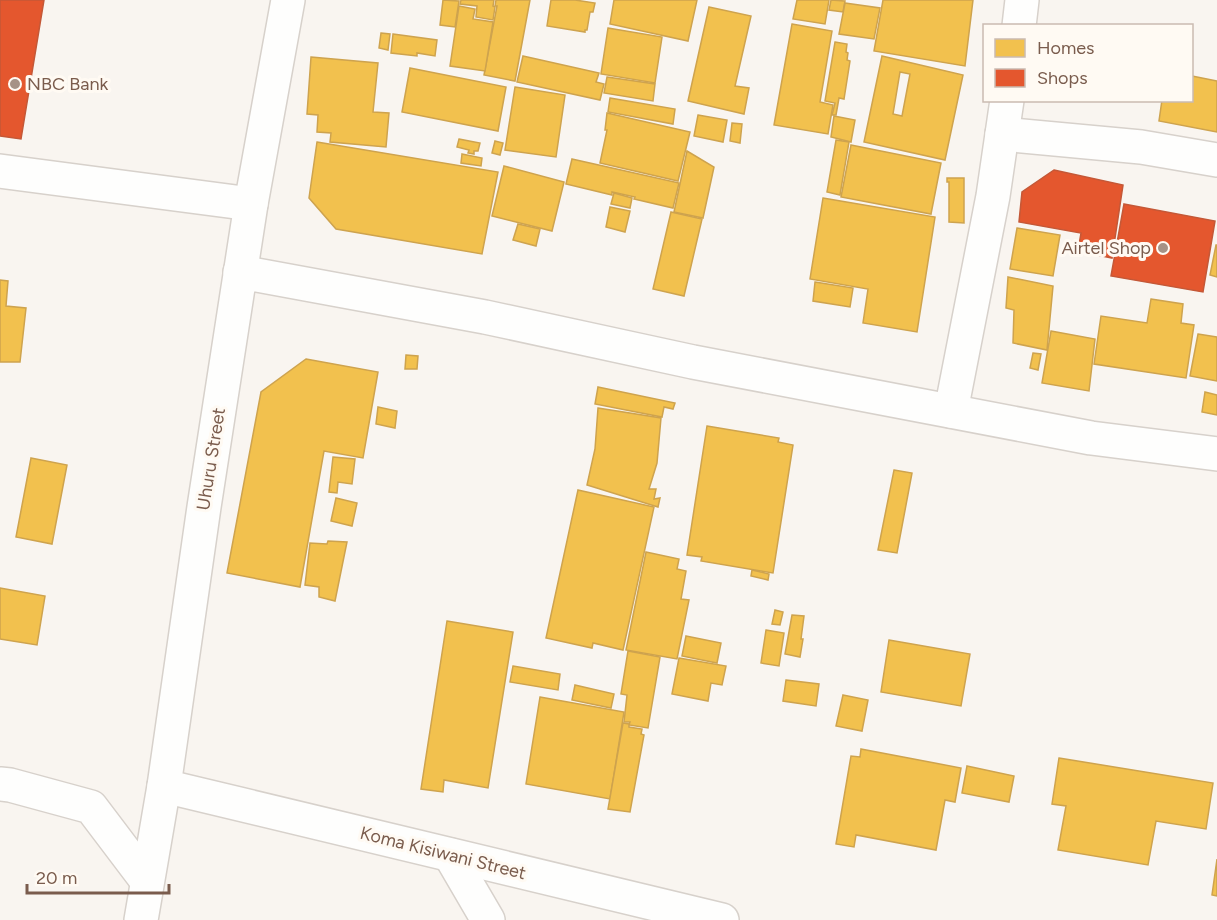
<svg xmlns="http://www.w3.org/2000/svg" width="1217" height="920" font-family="Figtree,sans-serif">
  <rect width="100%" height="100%" fill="#f9f5f0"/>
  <g fill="#f2c14e" stroke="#cea34e" stroke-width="1.5" fill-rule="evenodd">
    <polygon points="443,0 459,1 455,27 440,25"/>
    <polygon points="461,0 494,0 493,6 495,7 493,20 476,17 477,6 460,4"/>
    <polygon points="496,0 530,0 515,81 484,75 497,6 495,6"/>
    <polygon points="551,0 575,0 595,3 593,12 590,12 587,30 585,30 585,32 547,26"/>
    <polygon points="614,0 697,0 688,41 610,24"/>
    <polygon points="797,0 829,0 825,24 793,19"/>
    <polygon points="831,0 845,1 843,12 829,10"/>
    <polygon points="883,0 973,0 965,66 874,51"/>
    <polygon points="845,3 880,8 874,39 839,34"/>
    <polygon points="459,6 475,9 473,19 493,22 485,71 450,66"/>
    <polygon points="709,7 751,16 735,86 749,88 744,114 688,101"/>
    <polygon points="792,24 832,31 820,102 833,105 828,134 774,125"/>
    <polygon points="608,28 662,37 655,83 601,74"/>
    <polygon points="381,33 390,34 388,50 379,48"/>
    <polygon points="393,34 437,40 435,56 417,53 417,56 391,53"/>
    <polygon points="835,42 847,44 846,52 848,53 847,60 850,61 844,99 839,98 836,115 832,115 835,103 825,101"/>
    <polygon points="523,56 599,73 596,82 604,84 600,100 517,82"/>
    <path d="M882 56 963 75 945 160 864 142ZM900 72 910 74 902 116 893 114Z"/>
    <polygon points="311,57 378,63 373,112 389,113 386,147 330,142 331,133 317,132 318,115 307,114"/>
    <polygon points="410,68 506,87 498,131 402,112"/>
    <polygon points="1192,76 1217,81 1217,132 1159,121 1162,100 1192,100"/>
    <polygon points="607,77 655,84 653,101 604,93"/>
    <polygon points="515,87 565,95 556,157 505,150"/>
    <polygon points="610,98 675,109 673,124 608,112"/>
    <polygon points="607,113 690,132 678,181 600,163 607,130 605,130"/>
    <polygon points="698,115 727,120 723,142 694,136"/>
    <polygon points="834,116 855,120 851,142 831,137"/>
    <polygon points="732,123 742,124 740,143 730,141"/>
    <polygon points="459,139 480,143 478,151 474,151 474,154 468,153 469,150 457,147"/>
    <polygon points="836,140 849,142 840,195 827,192"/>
    <polygon points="495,141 503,143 500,155 492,153"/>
    <polygon points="317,142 498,172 482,254 336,229 309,198"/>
    <polygon points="851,145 941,163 931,214 841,197"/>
    <polygon points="687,151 714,167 703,218 674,212"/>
    <polygon points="462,154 482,158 481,166 461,163"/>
    <polygon points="572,159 679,183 673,208 634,199 635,197 612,192 612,195 566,184"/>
    <polygon points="504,166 564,182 552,231 492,216"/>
    <polygon points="947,178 964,178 964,223 949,222 949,182 947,182"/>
    <polygon points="614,193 632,198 630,208 611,204"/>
    <polygon points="823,198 935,217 917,332 863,323 868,289 810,279"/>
    <polygon points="610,207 630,211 625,232 606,227"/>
    <polygon points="671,212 702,219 684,296 653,289"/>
    <polygon points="518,224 540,229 536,246 513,240"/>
    <polygon points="1017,228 1060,235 1053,276 1010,269"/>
    <polygon points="1216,245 1217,245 1217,277 1210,275"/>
    <polygon points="1008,277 1053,286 1047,350 1013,343 1014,310 1006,308"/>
    <polygon points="0,280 8,281 6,306 26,308 20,362 0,362"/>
    <polygon points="815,282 853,288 850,307 813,301"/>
    <polygon points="1151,299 1183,304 1181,323 1194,325 1186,378 1094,364 1101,316 1147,323"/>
    <polygon points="1051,331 1095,339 1089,391 1042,383"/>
    <polygon points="1198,334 1217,337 1217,381 1190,376"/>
    <polygon points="1033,353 1041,354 1038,370 1030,368"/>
    <polygon points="406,355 418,356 417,369 405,369"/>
    <polygon points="306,359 378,372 363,458 324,451 300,587 227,573 261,392"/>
    <polygon points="598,387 675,403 673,409 664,407 662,417 595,404"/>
    <polygon points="1205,392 1217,395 1217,415 1202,412"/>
    <polygon points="378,407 397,411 395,428 376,424"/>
    <polygon points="598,408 661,418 657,463 649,489 656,489 654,499 660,498 658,507 587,485 595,449"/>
    <polygon points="707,426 779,438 778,442 793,445 773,573 701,561 702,557 687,555"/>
    <polygon points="333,457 355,459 352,484 338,482 337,493 329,492"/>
    <polygon points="31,458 67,465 52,544 16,537"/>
    <polygon points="894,470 912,473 897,553 878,550"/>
    <polygon points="578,490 654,507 623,650 593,643 592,648 546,638"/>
    <polygon points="336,498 357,503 352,526 331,521"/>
    <polygon points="328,541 347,542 335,601 319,597 319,587 305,585 310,543 327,544"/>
    <polygon points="646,552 679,559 677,569 686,571 681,599 689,600 677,659 626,650"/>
    <polygon points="752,570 769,574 768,580 751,576"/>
    <polygon points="0,588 45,596 37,645 0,639"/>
    <polygon points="775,610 783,612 780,625 772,624"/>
    <polygon points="792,615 804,616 801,639 803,639 800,657 785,654"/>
    <polygon points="447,621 513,632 488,788 444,780 443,792 421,789"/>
    <polygon points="766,630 784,633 779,666 761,663"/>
    <polygon points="686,636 721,643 717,663 682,656"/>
    <polygon points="889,640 970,654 961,706 881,692"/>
    <polygon points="628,651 660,657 648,728 629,725 630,722 624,722 627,695 621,694"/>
    <polygon points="679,658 726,666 722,685 711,683 708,701 672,694"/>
    <polygon points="513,666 560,674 558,690 510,682"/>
    <polygon points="786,680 819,684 816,706 783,701"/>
    <polygon points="575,685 614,694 611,708 572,700"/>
    <polygon points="843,695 868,700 862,731 836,726"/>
    <polygon points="540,697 624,712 610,799 526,784"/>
    <polygon points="623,723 629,724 629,727 642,729 641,734 644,735 630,812 608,809"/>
    <polygon points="861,749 961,768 955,802 945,800 936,850 856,835 854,847 836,844 851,756 860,757"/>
    <polygon points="1059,758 1213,783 1206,829 1156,821 1148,865 1058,850 1066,806 1052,804"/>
    <polygon points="967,766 1014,776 1009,802 962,793"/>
    <polygon points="1217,859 1217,896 1212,895"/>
  </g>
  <g fill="#e4572e" stroke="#c45837" stroke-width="1.5">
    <polygon points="0,0 44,0 21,139 0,136"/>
    <polygon points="1054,170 1123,185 1112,258 1078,251 1081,233 1019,222 1022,192"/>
    <polygon points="1124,204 1215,221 1203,292 1111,276"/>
  </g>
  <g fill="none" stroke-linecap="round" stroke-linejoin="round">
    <defs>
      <g id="minor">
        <polyline points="1019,26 1022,0"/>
        <polyline points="1002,134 1141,147 1217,160"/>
        <polyline points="0,171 251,204"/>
        <polyline points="240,272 485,317 693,362 1091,438 1217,454"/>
        <polyline points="951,411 993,196 1007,100"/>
        <polyline points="0,784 10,785 91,807 147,881"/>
        <polyline points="164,786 722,920"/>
        <polyline points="450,855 488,920"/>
        <polyline points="141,920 164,786 204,507 251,204 288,0"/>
      </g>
    </defs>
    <use href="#minor" stroke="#d7d1cb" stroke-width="36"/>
    <use href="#minor" stroke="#fefefd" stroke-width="33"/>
  </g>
  <g fill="#a69286" stroke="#fffaf3" stroke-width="2">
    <circle cx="15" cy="84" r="6"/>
    <circle cx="1163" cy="248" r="6"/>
  </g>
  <g text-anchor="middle" stroke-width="6" stroke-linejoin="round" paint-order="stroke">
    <g font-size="18" fill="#7a5c4d" stroke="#fffaf3" text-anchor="start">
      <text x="27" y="90">NBC Bank</text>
      <text x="1151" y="254" text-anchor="end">Airtel Shop</text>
    </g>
    <g font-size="18" fill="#7a5c4d" stroke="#fffaf3">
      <text transform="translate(211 459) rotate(-81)" y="6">Uhuru Street</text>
      <text transform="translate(443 853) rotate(14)" y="6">Koma Kisiwani Street</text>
    </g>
  </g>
  <rect x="983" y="24" width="210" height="78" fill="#fffaf3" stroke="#cabbb1" stroke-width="1.5"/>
  <rect x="995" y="39" width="30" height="18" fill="#f2c14e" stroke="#cabbb1" stroke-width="1.5"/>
  <text x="1037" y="54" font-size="18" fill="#7a5c4d">Homes</text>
  <rect x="995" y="69" width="30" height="18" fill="#e4572e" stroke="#cabbb1" stroke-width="1.5"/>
  <text x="1037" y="84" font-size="18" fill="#7a5c4d">Shops</text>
  <path d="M27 884v9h142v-9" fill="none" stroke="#7a5c4d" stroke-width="3"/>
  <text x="36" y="884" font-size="18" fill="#7a5c4d" stroke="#fffaf3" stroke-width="4.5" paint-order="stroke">20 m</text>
</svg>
